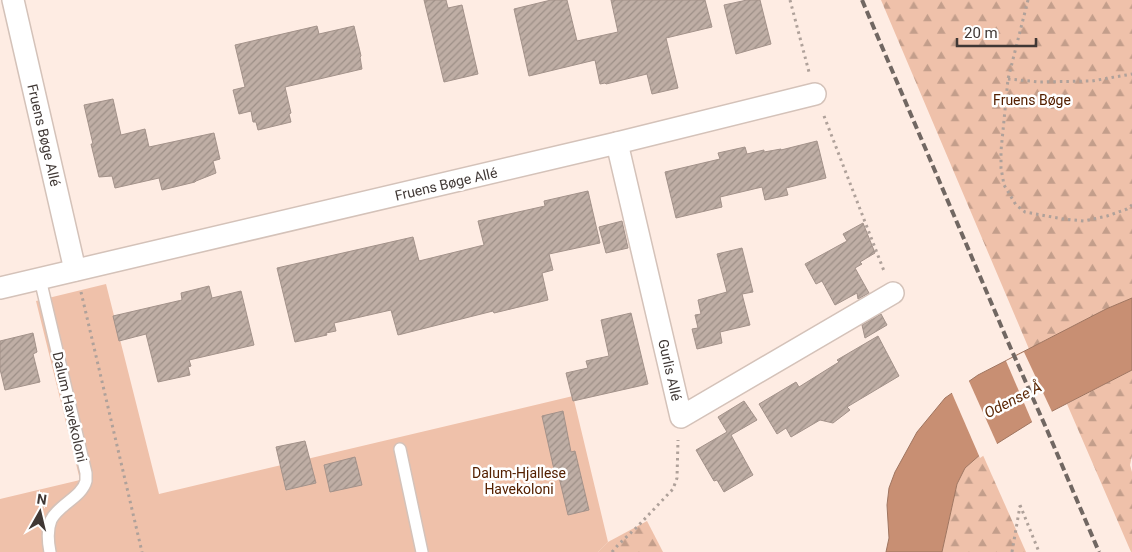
<svg xmlns="http://www.w3.org/2000/svg" width="1132" height="552" font-family="Roboto,sans-serif">
  <defs>
    <pattern id="forest-firs" width="22" height="20" patternUnits="userSpaceOnUse" patternTransform="scale(1.25)"><rect width="22" height="20" fill="#efc1aa"/><path d="M5 1l3.5 6h-7zM16 11l3.5 6h-7z" fill="#c39e8b"/></pattern>
    <pattern id="building-hatch" width="6" height="6" patternUnits="userSpaceOnUse" patternTransform="scale(1.25)"><rect width="6" height="6" fill="#bfaea5"/><path d="M-1 1l2-2M0 6l6-6M5 7l2-2" fill="none" stroke="#9d8f87"/></pattern>
  </defs>
  <rect width="100%" height="100%" fill="#feece3"/>
  <g fill="url(#forest-firs)">
    <polygon points="881,0 1132,0 1132,298 1106,309 1029,349"/>
    <polygon points="1132,370 1132,456 1130,465 1132,472 1132,552 1131,552 1067,404"/>
    <polygon points="982,453 1026,552 942,552 957,484 965,468"/>
    <polygon points="647,521 663,552 598,552 608,542"/>
  </g>
  <polygon fill="#efc1aa" points="106,284 159,494 573,396 608,542 598,552 0,552 0,499 80,480 36,301"/>
  <polygon fill="#c88f73" stroke="#9f7560" points="1132,298 1132,370 1033,421 982,453 965,468 957,484 942,552 886,552 889,538 887,505 889,488 895,472 917,432 945,398 978,375 1106,309"/>
  <g fill="#feece3">
    <polygon points="1024,352 1053,414 1033,424 1006,361"/>
    <polygon points="968,379 998,446 980,458 951,391"/>
  </g>
  <g fill="url(#building-hatch)" stroke="#a3928a">
    <polygon points="424,0 446,0 448,8 462,5 478,74 444,82"/>
    <polygon points="551,0 567,0 577,41 618,32 611,0 705,0 712,27 666,38 678,88 652,94 647,74 606,84 605,83 600,84 595,60 529,76 514,9"/>
    <polygon points="747,0 760,0 771,44 736,54 724,5"/>
    <polygon points="317,26 319,34 354,26 361,56 360,57 362,69 285,87 291,113 289,114 291,122 258,130 256,122 253,122 251,111 239,114 233,90 245,87 235,45"/>
    <polygon points="113,99 121,135 145,129 149,147 214,133 220,159 213,161 216,173 196,181 195,182 162,190 159,178 115,188 112,176 99,177 91,144 93,144 84,105"/>
    <polygon points="817,141 826,178 786,188 788,195 765,200 762,187 720,197 722,207 676,218 665,172 720,159 718,153 745,147 747,154 764,150 764,152 781,149 781,150"/>
    <polygon points="588,191 600,243 549,254 553,270 542,273 548,300 494,313 493,311 398,335 391,310 334,323 336,331 326,333 327,335 295,342 277,268 413,237 419,261 484,245 478,221 545,206 544,201"/>
    <polygon points="622,221 628,248 606,253 599,227"/>
    <polygon points="863,223 875,253 860,262 862,264 855,268 869,293 858,299 857,293 835,305 822,281 816,284 805,264 847,241 843,234"/>
    <polygon points="742,248 753,292 742,294 750,325 720,332 722,343 697,349 692,329 698,328 695,315 701,314 698,300 727,292 717,254"/>
    <polygon points="209,286 212,298 241,291 254,345 189,360 191,366 188,367 190,375 158,382 146,334 119,341 113,316 182,300 181,293"/>
    <polygon points="631,313 648,384 573,401 566,373 588,368 586,361 609,356 601,320"/>
    <polygon points="881,314 887,325 865,338 862,325"/>
    <polygon points="33,333 37,352 33,354 40,382 5,390 0,369 0,341"/>
    <polygon points="878,336 899,376 847,407 850,410 833,423 820,420 791,437 786,428 777,434 759,404 796,382 799,387 839,362 837,360"/>
    <polygon points="744,401 757,420 731,435 753,475 724,492 717,480 714,481 696,450 727,432 718,417"/>
    <polygon points="563,411 571,452 575,451 589,510 568,515 558,473 555,474 542,416"/>
    <polygon points="305,441 316,483 286,490 276,447"/>
    <polygon points="355,457 362,485 330,492 324,465"/>
  </g>
  <g fill="none" stroke-linecap="round" stroke-linejoin="round">
    <defs>
      <g id="service">
        <path d="M40 279 86 473C86 476 86 478 86 481 82 497 58 505 51 520 47 530 48 542 50 552"/>
        <polyline points="400,449 422,552"/>
      </g>
      <g id="minor">
        <polyline points="13,0 75,270"/>
        <polyline points="617,143 681,417 893,293"/>
        <polyline points="0,288 617,143 815,94"/>
      </g>
    </defs>
    <use href="#service" stroke="#d4c2b9" stroke-width="14"/>
    <use href="#minor" stroke="#d4c2b9" stroke-width="24"/>
    <g stroke="#afa19a" stroke-width="3" stroke-dasharray="2.5 4" stroke-linecap="butt">
      <polyline points="790,0 809,72"/>
      <polyline points="1028,0 1008,79 1001,151 1001,168 1004,185 1016,205 1025,212 1063,219 1084,221 1107,216 1127,209 1132,205"/>
      <polyline points="1008,79 1040,82 1092,81 1132,74"/>
      <polyline points="824,116 884,271"/>
      <polyline points="81,292 142,552"/>
      <polyline points="1020,505 1039,552"/>
      <polyline points="612,552 618,545 637,527 673,489 677,478 678,440"/>
      <polyline points="1012,552 1020,506"/>
    </g>
    <use href="#service" stroke="#fff" stroke-width="11"/>
    <use href="#minor" stroke="#fff" stroke-width="21"/>
    <polyline stroke="#716762" stroke-width="4" stroke-dasharray="8 4" stroke-linecap="butt" points="862,0 1008,342 1047,430 1099,552"/>
  </g>
  <g text-anchor="middle" stroke-width="5" stroke-linejoin="round" paint-order="stroke">
    <g font-size="14" fill="#542000" stroke="#fff">
      <text x="1032" y="105">Fruens Bøge</text>
      <text x="519" y="478">Dalum-Hjallese<tspan x="519" dy="16">Havekoloni</tspan></text>
    </g>
    <g font-size="14" fill="#403835" stroke="#fff">
      <text transform="translate(44 135) rotate(77)" y="5">Fruens Bøge Allé</text>
      <text transform="translate(446 184) rotate(-13)" y="5">Fruens Bøge Allé</text>
      <text transform="translate(670 370) rotate(77)" y="5">Gurlis Allé</text>
      <text transform="translate(70 407) rotate(77)" y="5">Dalum Havekoloni</text>
    </g>
    <g font-size="15" font-style="italic" fill="#5d2907" stroke="#fff">
      <text transform="translate(1013 400) rotate(-27)" y="5">Odense Å</text>
    </g>
  </g>
  <g transform="translate(40 512) rotate(8)" stroke="#ffffff" stroke-width="4" paint-order="stroke">
  <path d="M0-4L9 19L0 12L-9 19Z" fill="#403835"/>
  <text y="-8" font-size="14" font-weight="bold" text-anchor="middle" fill="#403835">N</text>
  </g>
  <path d="M957 38v8h79v-8" fill="none" stroke="#403835" stroke-width="2.5"/>
  <text x="964" y="38" font-size="15" fill="#403835" stroke="#ffffff" stroke-width="4" paint-order="stroke">20 m</text>
</svg>
